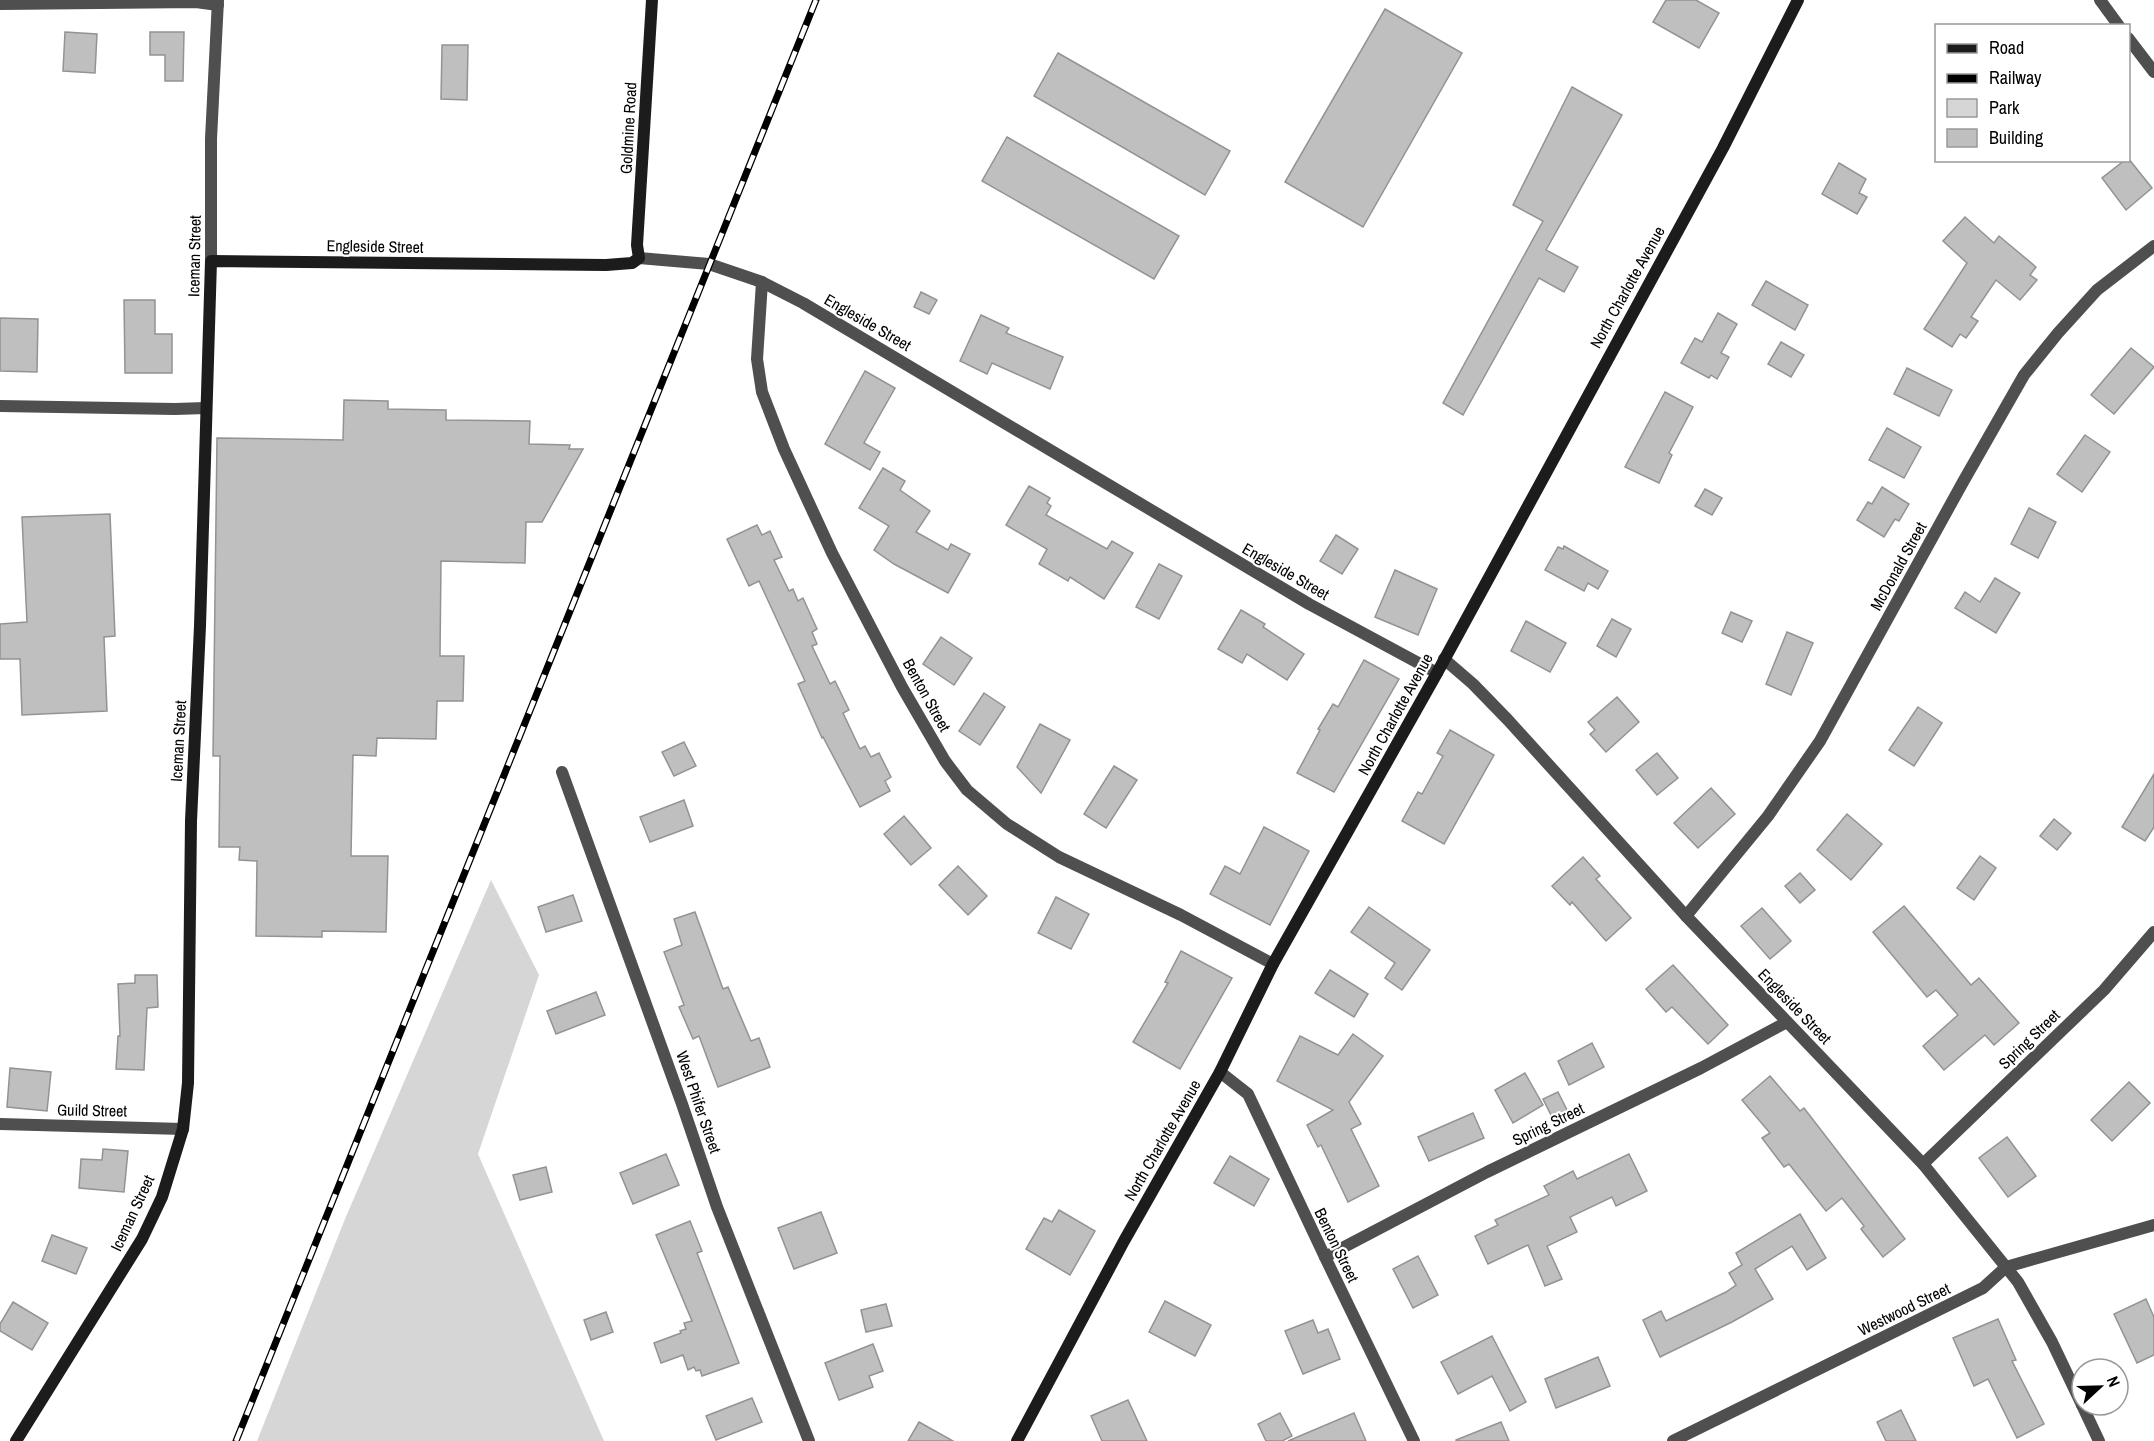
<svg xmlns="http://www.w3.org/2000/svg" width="2154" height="1441" font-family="'Archivo Narrow',sans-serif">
  <rect width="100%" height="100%" fill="#fff"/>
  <polygon fill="#d6d6d6" points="491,880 539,975 478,1154 604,1441 257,1441 345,1219"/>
  <g fill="#bfbfbf" stroke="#939393" stroke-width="1.5">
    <polygon points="1666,0 1696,0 1719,13 1699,48 1653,22"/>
    <polygon points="1385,9 1462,53 1363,227 1285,182"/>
    <polygon points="65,32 97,34 95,73 63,71"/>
    <polygon points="150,32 184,32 183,81 165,81 165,55 150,55"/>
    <polygon points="442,45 468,45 467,100 441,99"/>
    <polygon points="1058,53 1230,151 1205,195 1034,96"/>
    <polygon points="1572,87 1622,115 1546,250 1578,267 1564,292 1539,278 1463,415 1443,403 1543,221 1513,205"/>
    <polygon points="1007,137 1179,236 1154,279 982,181"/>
    <polygon points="2128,158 2152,188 2126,210 2102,178 2125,160 2128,160"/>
    <polygon points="1839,163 1866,179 1859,193 1867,197 1857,214 1822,194"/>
    <polygon points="1965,217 1994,243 1999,236 2036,267 2030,275 2037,280 2020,300 1996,280 1971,317 1978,321 1966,338 1960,334 1952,347 1924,329 1967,263 1943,241"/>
    <polygon points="1766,281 1808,305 1795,330 1752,305"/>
    <polygon points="921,292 937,300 929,314 914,307"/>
    <polygon points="124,300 155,300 155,334 172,334 172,373 125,373"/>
    <polygon points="1718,313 1737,324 1721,353 1729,357 1717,379 1711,375 1709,378 1681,363 1695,338 1702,342"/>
    <polygon points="981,315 1009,328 1006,333 1063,357 1050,389 992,363 987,374 960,361"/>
    <polygon points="0,318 38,319 37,372 0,371"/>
    <polygon points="1781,342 1804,355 1791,377 1768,364"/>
    <polygon points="2131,348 2154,367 2114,414 2091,395"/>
    <polygon points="1907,368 1952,390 1939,416 1894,394"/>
    <polygon points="865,371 895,388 864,443 880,452 870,470 825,444"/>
    <polygon points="1665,392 1693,407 1669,453 1672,455 1659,483 1625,467"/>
    <polygon points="344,400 388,401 388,409 446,410 446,420 530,421 529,444 570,445 569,449 583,449 542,522 526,522 525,563 441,561 440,656 464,656 463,701 437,701 436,739 377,738 376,756 353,755 351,856 388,856 386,932 322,931 322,937 256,936 257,861 239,860 240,847 219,847 220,756 213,756 217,438 343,440"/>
    <polygon points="1887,428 1921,447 1904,478 1869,460"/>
    <polygon points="2085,435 2110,452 2082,492 2057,474"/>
    <polygon points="883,468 905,481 900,490 930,511 916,532 948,550 951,544 970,554 948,593 894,564 874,550 889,526 859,508"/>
    <polygon points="1029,486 1050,498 1047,503 1051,506 1046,515 1107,549 1112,541 1133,553 1104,599 1070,577 1068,581 1039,564 1047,549 1006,525"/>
    <polygon points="1882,487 1909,504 1899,521 1895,519 1884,537 1857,520 1868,502 1872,504"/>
    <polygon points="1705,489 1722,498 1712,515 1695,506"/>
    <polygon points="2029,508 2056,522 2038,558 2011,544"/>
    <polygon points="110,514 115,636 104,637 107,711 22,715 20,659 0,659 0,624 27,622 22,517"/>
    <polygon points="757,525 762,535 770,531 782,557 774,560 789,591 793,589 798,601 803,598 817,629 812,632 817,644 812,646 830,684 835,681 849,710 843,713 860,749 865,746 871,757 879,753 891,777 885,781 890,791 860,807 823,737 822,738 798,684 805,681 759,581 749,586 727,539"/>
    <polygon points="1336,535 1358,549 1342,574 1320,561"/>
    <polygon points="1564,546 1608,571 1598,589 1588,583 1584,591 1545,570 1558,547 1563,549"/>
    <polygon points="1159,564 1182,576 1159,619 1136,607"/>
    <polygon points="1395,570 1437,589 1418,635 1375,617"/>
    <polygon points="1995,578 2020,593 1996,633 1955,608 1965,592 1980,602"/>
    <polygon points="1241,610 1265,624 1263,627 1304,654 1287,680 1247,654 1242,663 1218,649"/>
    <polygon points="1731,612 1752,621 1742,642 1722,633"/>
    <polygon points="1612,619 1631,629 1616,657 1597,646"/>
    <polygon points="1526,621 1566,643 1550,672 1511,651"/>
    <polygon points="1787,632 1813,643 1791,695 1766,684"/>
    <polygon points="941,637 972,658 954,685 923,664"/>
    <polygon points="1364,660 1399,679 1334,792 1297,773 1320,730 1318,729 1333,704 1338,707"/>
    <polygon points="984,693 1005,707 980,745 959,731"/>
    <polygon points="1617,697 1639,722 1606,752 1590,734 1595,730 1588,722"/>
    <polygon points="1918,707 1942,723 1914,766 1889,750"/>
    <polygon points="1040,724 1070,740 1041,793 1017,767"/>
    <polygon points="1450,730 1494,755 1444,844 1402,821 1418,792 1422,794 1443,756 1437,753"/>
    <polygon points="684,742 696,766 674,776 662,752"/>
    <polygon points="1657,753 1678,778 1657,795 1636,770"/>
    <polygon points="1114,766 1137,780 1106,828 1084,814"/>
    <polygon points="2154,774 2154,827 2145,841 2122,827"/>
    <polygon points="1711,788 1735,814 1698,848 1674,823"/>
    <polygon points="684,800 693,826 650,842 640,817"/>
    <polygon points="1847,814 1882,844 1851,880 1817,850"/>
    <polygon points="904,816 931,848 911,865 884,834"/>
    <polygon points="2054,819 2071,833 2057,850 2040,836"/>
    <polygon points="1264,827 1309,851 1270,925 1210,894 1225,866 1240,874"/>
    <polygon points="1980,856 1996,868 1974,900 1957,888"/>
    <polygon points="1583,857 1600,876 1596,879 1631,918 1606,941 1572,902 1570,905 1552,886"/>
    <polygon points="958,866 987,896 968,915 939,885"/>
    <polygon points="1800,873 1815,890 1800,903 1785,886"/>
    <polygon points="573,895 582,921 546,932 538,907"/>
    <polygon points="1056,897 1089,914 1071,949 1038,933"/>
    <polygon points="1904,906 1971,985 1979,978 2019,1023 1994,1045 1985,1035 1944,1070 1923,1046 1958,1015 1936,990 1927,997 1873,932"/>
    <polygon points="1369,907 1430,950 1402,990 1385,978 1395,963 1351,932"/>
    <polygon points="1762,908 1791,941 1770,959 1741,926"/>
    <polygon points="695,912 723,989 728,987 751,1041 759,1038 770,1067 718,1087 699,1036 693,1039 679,1007 684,1005 664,952 682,945 674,919"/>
    <polygon points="1181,951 1232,978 1180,1069 1133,1042 1168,983 1165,982"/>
    <polygon points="1673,965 1728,1025 1708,1044 1672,1007 1666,1012 1646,989"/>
    <polygon points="1330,970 1368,994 1354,1017 1315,993"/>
    <polygon points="135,975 157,975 158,1007 147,1008 144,1070 116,1069 118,1036 120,1036 118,984 135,983"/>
    <polygon points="596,992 605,1015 556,1034 547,1011"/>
    <polygon points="1353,1034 1383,1056 1349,1102 1361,1124 1351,1129 1379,1186 1348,1202 1321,1145 1318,1147 1307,1125 1333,1110 1277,1081 1300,1036 1338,1055"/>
    <polygon points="1592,1043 1604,1067 1569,1085 1558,1061"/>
    <polygon points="10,1068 51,1072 47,1111 7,1107"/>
    <polygon points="1525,1073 1543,1105 1513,1123 1495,1090"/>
    <polygon points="1770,1076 1800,1111 1804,1108 1905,1239 1883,1257 1861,1229 1864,1226 1842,1198 1826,1211 1789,1164 1784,1167 1762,1138 1770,1133 1742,1100"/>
    <polygon points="2129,1082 2150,1103 2112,1141 2091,1120"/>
    <polygon points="1558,1092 1567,1110 1552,1117 1543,1099"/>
    <polygon points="1473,1113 1484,1138 1429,1161 1418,1137"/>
    <polygon points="2007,1137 2036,1176 2008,1197 1979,1158"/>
    <polygon points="103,1149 128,1151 124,1192 79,1188 81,1159 102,1160"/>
    <polygon points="666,1154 679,1185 633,1204 620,1173"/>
    <polygon points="1629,1154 1647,1191 1616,1206 1612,1197 1570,1217 1577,1232 1547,1246 1562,1279 1545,1286 1528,1245 1488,1264 1475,1236 1498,1225 1495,1220 1549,1195 1544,1186 1573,1171 1577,1179"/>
    <polygon points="1230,1156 1269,1179 1254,1206 1214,1183"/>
    <polygon points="546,1167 552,1192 520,1200 513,1175"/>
    <polygon points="1059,1210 1095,1231 1070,1275 1026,1249 1044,1218 1052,1222"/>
    <polygon points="821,1212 837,1253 794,1269 778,1228"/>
    <polygon points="1800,1214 1826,1258 1807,1270 1792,1246 1755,1269 1773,1299 1732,1322 1660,1357 1643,1320 1661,1311 1666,1321 1726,1292 1736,1285 1729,1273 1742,1265 1736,1253"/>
    <polygon points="690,1221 702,1251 697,1253 739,1363 702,1376 700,1370 696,1371 694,1367 688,1370 683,1355 661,1363 654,1343 681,1333 680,1331 686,1329 684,1323 692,1321 656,1235"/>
    <polygon points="52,1235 87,1248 76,1274 42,1261"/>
    <polygon points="1418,1256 1438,1295 1413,1308 1393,1269"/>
    <polygon points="2146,1299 2154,1317 2154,1355 2137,1363 2114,1314"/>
    <polygon points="1165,1301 1211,1325 1195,1356 1149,1332"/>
    <polygon points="13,1302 48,1323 32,1350 0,1331 0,1324"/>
    <polygon points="886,1304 892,1326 866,1332 861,1310"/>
    <polygon points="606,1312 613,1332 591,1340 584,1320"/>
    <polygon points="1998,1319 2016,1360 2012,1361 2044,1424 2017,1438 1988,1379 1974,1386 1953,1338"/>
    <polygon points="1313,1320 1318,1333 1328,1329 1340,1359 1303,1374 1285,1331"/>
    <polygon points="1492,1336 1526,1402 1510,1411 1492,1376 1458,1394 1441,1362"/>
    <polygon points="873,1344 883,1371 869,1376 873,1387 839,1400 825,1363"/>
    <polygon points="1598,1357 1610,1386 1556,1408 1545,1379"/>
    <polygon points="752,1398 762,1422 716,1440 706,1416"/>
    <polygon points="1128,1400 1147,1441 1102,1441 1091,1416"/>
    <polygon points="1901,1410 1916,1441 1886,1441 1877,1422"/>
    <polygon points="1280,1413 1292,1436 1282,1441 1266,1441 1258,1424"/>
    <polygon points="1354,1413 1366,1441 1288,1441"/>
    <polygon points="919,1422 953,1441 908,1441"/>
    <polygon points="1501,1422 1509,1441 1456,1441 1456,1440"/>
  </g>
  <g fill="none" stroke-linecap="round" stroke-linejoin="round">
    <g stroke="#4f4f4f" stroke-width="12">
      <polyline points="0,4 196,2 218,5"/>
      <polyline points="639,258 709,264 762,282 803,303 1309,604 1437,673"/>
      <polyline points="211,261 211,139 218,0"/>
      <polyline points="762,282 757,359 762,392 784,449 832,553 902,687 945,761 967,790 1007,824 1059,857 1181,915 1273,964"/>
      <polyline points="0,406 175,409 206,408"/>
      <polyline points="1444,659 1473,684 1508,720 1686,916 1923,1164 2018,1282 2052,1342 2082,1405"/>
      <polyline points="562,772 682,1104 717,1207 809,1441"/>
      <polyline points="1686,916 1768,816 1820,741 1963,482 2024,375 2058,333 2097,290 2154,246"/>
      <polyline points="1220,1072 1248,1094 1325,1257 1414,1441"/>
      <polyline points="0,1124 183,1129"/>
      <polyline points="1923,1164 2104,990 2154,932"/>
      <polyline points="1325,1257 1487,1172 1701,1068 1787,1022"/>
      <polyline points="2082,1405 2099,1441"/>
      <polyline points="1673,1441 1983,1288 2006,1267 2154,1225"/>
    </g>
    <g stroke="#4f4f4f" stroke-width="12">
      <polyline points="2100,0 2119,26"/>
      <polyline points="2128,38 2154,72"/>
    </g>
    <g stroke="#1c1c1c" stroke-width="12">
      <polyline points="16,1441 142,1239 162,1197 183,1129 188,1083 191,821 200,626 211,261 606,265 632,263 639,258 637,245 652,0"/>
      <polyline points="1017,1441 1124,1241 1220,1072 1273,964 1437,673 1723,148 1798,0"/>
    </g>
    <defs>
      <polyline id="rail" points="236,1441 816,0"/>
    </defs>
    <use href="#rail" stroke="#000" stroke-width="7"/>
    <use href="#rail" stroke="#fff" stroke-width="4.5" stroke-dasharray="14" stroke-linecap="butt"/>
  </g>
  <g text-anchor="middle" stroke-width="4.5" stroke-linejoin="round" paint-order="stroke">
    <g font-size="16" fill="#000" stroke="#fff">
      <text transform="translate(628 128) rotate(-87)" y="6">Goldmine Road</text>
      <text transform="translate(375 246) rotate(1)" y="6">Engleside Street</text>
      <text transform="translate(194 256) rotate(-89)" y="6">Iceman Street</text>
      <text transform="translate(1627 287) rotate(-61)" y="6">North Charlotte Avenue</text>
      <text transform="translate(868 322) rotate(30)" y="6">Engleside Street</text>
      <text transform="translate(1898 566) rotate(-61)" y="6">McDonald Street</text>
      <text transform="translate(1286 571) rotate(30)" y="6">Engleside Street</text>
      <text transform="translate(927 695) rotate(61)" y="6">Benton Street</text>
      <text transform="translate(1395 714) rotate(-61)" y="6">North Charlotte Avenue</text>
      <text transform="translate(178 741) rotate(-87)" y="6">Iceman Street</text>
      <text transform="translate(1795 1006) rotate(46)" y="6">Engleside Street</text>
      <text transform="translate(2029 1039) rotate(-44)" y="6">Spring Street</text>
      <text transform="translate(699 1102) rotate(71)" y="6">West Phifer Street</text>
      <text transform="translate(92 1110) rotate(1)" y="6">Guild Street</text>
      <text transform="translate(1548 1124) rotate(-26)" y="6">Spring Street</text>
      <text transform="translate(1162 1140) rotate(-60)" y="6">North Charlotte Avenue</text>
      <text transform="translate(132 1213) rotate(-65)" y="6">Iceman Street</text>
      <text transform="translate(1337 1245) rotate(64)" y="6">Benton Street</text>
      <text transform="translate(1904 1309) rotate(-26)" y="6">Westwood Street</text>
    </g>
  </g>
  <rect x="1935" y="24" width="195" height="138" fill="#ffffff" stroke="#999999" stroke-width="1.5"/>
  <rect x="1947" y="44" width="30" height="9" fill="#1c1c1c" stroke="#999999" stroke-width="1.5"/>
  <text x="1989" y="54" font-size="18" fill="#000000">Road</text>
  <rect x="1947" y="74" width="30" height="9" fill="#000000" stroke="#999999" stroke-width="1.5"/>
  <text x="1989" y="84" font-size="18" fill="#000000">Railway</text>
  <rect x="1947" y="99" width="30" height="18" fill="#d6d6d6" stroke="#999999" stroke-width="1.5"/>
  <text x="1989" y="114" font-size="18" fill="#000000">Park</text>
  <rect x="1947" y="129" width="30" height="18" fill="#bfbfbf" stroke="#999999" stroke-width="1.5"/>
  <text x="1989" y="144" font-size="18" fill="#000000">Building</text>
  <g transform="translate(2100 1387) rotate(68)"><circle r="28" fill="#ffffff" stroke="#999999" stroke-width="1.5"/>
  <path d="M0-4.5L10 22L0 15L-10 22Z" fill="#000000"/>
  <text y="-9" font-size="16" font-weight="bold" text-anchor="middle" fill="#000000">N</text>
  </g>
</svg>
